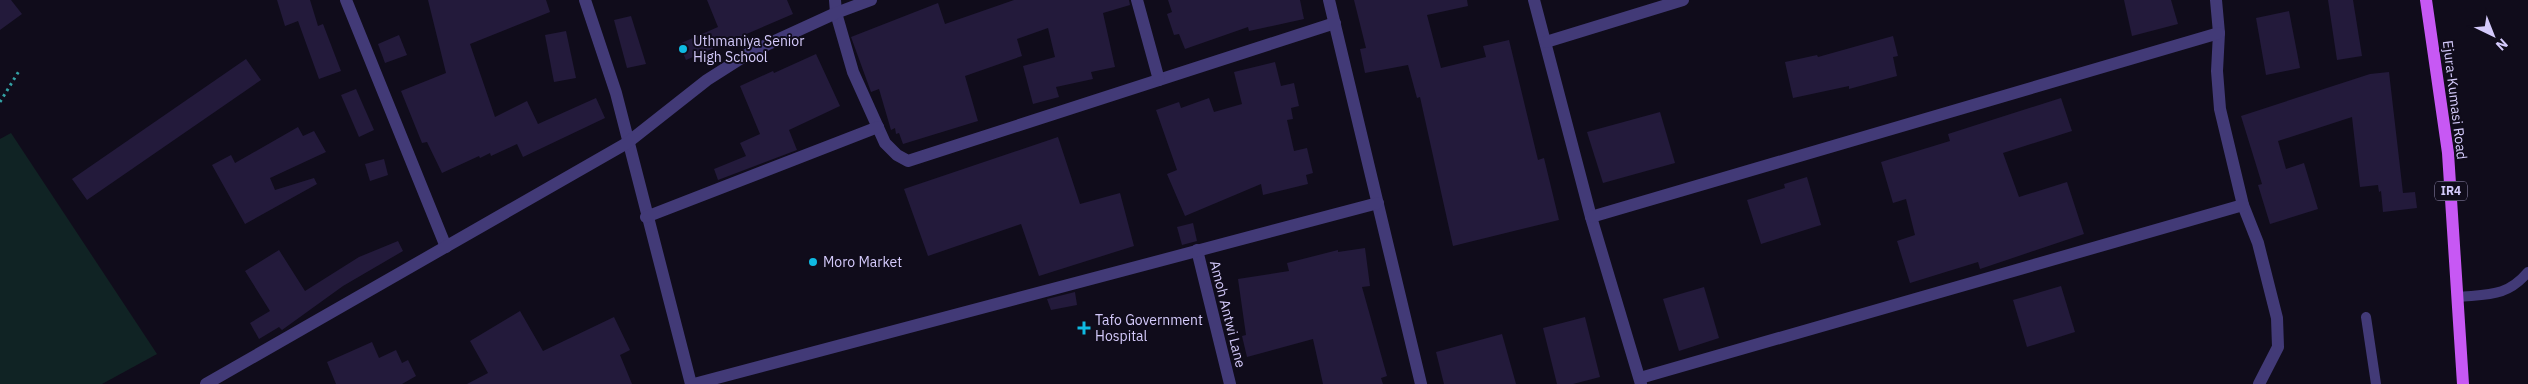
<svg xmlns="http://www.w3.org/2000/svg" width="2528" height="384" font-family="'IBM Plex Sans',sans-serif">
  <rect width="100%" height="100%" fill="#100c1b"/>
  <polygon fill="#102324" points="11,133 157,354 102,384 0,384 0,139"/>
  <g fill="#231a3b">
    <polygon points="0,0 11,0 22,14 0,30"/>
    <polygon points="277,0 310,0 318,26 323,24 341,71 319,79 298,21 285,26"/>
    <polygon points="428,0 546,0 550,12 470,44 495,117 527,101 538,124 596,98 605,118 523,157 517,144 491,156 490,153 480,158 479,156 442,173 427,142 422,143 401,91 446,73"/>
    <polygon points="707,0 787,0 793,14 686,60 679,44 718,27"/>
    <polygon points="1014,0 1129,0 1130,5 1103,13 1115,67 1091,72 1093,79 1056,87 1059,97 1033,104 1023,66 1055,57 1048,28 1017,39 1022,56 965,76 978,121 903,144 899,133 896,134 895,128 891,130 879,89 871,92 851,37 938,3 945,24"/>
    <polygon points="1168,0 1300,0 1304,19 1249,31 1248,27 1185,49 1179,34 1174,35 1167,14 1172,12"/>
    <polygon points="1354,0 1467,0 1468,6 1427,15 1441,68 1486,57 1483,46 1509,40 1538,160 1544,158 1559,220 1453,246 1420,97 1417,98 1408,65 1365,73 1360,49 1366,48"/>
    <polygon points="2124,0 2171,0 2178,24 2132,36"/>
    <polygon points="2328,0 2353,0 2362,56 2337,60"/>
    <polygon points="2289,11 2300,68 2266,75 2256,18"/>
    <polygon points="631,16 646,64 627,68 614,20"/>
    <polygon points="566,31 576,78 554,82 545,35"/>
    <polygon points="399,35 407,55 385,63 378,44"/>
    <polygon points="1893,36 1898,56 1893,57 1897,76 1849,89 1849,86 1793,98 1785,62 1817,55 1818,57"/>
    <polygon points="816,54 840,106 789,130 797,150 718,180 714,169 746,156 740,143 760,134 740,86 773,71 774,73"/>
    <polygon points="246,59 261,80 87,200 72,179"/>
    <polygon points="1275,62 1281,86 1294,83 1299,106 1291,108 1293,119 1287,120 1294,151 1307,148 1313,173 1306,175 1308,184 1263,195 1261,184 1185,216 1167,174 1177,170 1156,110 1179,102 1181,108 1209,98 1214,112 1242,104 1234,72"/>
    <polygon points="2389,72 2403,193 2415,192 2417,208 2383,212 2381,191 2379,192 2378,185 2360,187 2352,117 2278,141 2286,169 2304,163 2318,209 2270,224 2258,185 2262,184 2241,116 2370,74"/>
    <polygon points="356,89 374,130 359,137 341,95"/>
    <polygon points="2061,98 2072,131 2003,153 2019,197 2067,182 2084,234 1980,269 1978,262 1910,283 1897,241 1915,235 1906,199 1893,203 1881,162 1950,141 1948,134"/>
    <polygon points="1660,112 1675,163 1603,183 1587,132"/>
    <polygon points="298,127 303,136 314,131 326,152 270,178 275,190 314,178 317,184 245,224 212,165 231,155 235,163"/>
    <polygon points="1058,137 1080,204 1120,193 1134,246 1039,276 1021,224 928,256 904,189"/>
    <polygon points="384,159 388,175 370,181 365,164"/>
    <polygon points="1807,177 1821,225 1761,244 1747,200 1785,188 1784,184"/>
    <polygon points="1193,223 1197,241 1182,245 1177,227"/>
    <polygon points="398,241 403,251 343,286 282,330 279,327 259,339 250,323 270,311 245,271 279,250 305,291 359,257"/>
    <polygon points="1365,248 1370,286 1362,287 1387,376 1381,378 1383,384 1323,384 1313,339 1247,357 1242,336 1246,335 1238,279 1289,271 1287,263 1338,250 1338,252"/>
    <polygon points="2061,286 2075,332 2027,347 2013,300"/>
    <polygon points="1704,287 1719,338 1679,351 1663,299"/>
    <polygon points="1075,292 1077,305 1051,310 1047,299"/>
    <polygon points="520,311 543,351 614,317 630,350 620,355 632,384 467,384 488,373 470,341"/>
    <polygon points="1585,317 1600,377 1573,384 1557,384 1543,328"/>
    <polygon points="1502,334 1516,384 1444,384 1436,352"/>
    <polygon points="372,342 379,358 396,350 402,363 408,360 416,376 402,384 336,384 327,362"/>
  </g>
  <g fill="none" stroke-linecap="round" stroke-linejoin="round">
    <polyline stroke="#34a2a5" stroke-width="3" stroke-dasharray="2.5 4" stroke-linecap="butt" points="0,102 19,71"/>
    <g stroke="#423a77" stroke-width="10">
      <path d="M2458 297C2488 294 2507 297 2528 272"/>
      <polyline points="2366,317 2376,384"/>
    </g>
    <g stroke="#423a77" stroke-width="12">
      <polyline points="346,0 446,247"/>
      <polyline points="585,0 616,93 691,384"/>
      <polyline points="835,0 836,13 853,72 885,143 897,155 908,161 1335,23"/>
      <polyline points="1137,0 1159,80"/>
      <polyline points="1329,0 1421,384"/>
      <polyline points="1534,0 1591,217 1641,384"/>
      <polyline points="2216,0 2219,33 2217,71 2220,109 2243,205 2258,243 2277,318 2278,347 2259,384"/>
      <polyline points="1546,42 1683,0"/>
      <polyline points="646,217 878,127"/>
      <polyline points="1591,217 2219,33"/>
      <polyline points="1197,250 1230,384"/>
      <polyline points="1640,378 2243,205"/>
      <polyline points="206,384 627,143 707,80 751,52 836,13 871,0"/>
      <polyline points="694,384 1378,203"/>
    </g>
    <polyline stroke="#c758f4" stroke-width="12" points="2426,0 2448,153 2463,384"/>
  </g>
  <g fill="#0fbae2" stroke="#100c1b" stroke-width="2">
    <circle cx="683" cy="49" r="5"/>
    <circle cx="813" cy="262" r="5"/>
    <path d="M1081.5 320.5h5v5h5v5h-5v5h-5v-5h-5v-5h5z"/>
  </g>
  <g text-anchor="middle" stroke-width="4" stroke-linejoin="round" paint-order="stroke">
    <rect fill="#100c1b" stroke="#9991b8" stroke-width="1" x="2435" y="181.5" width="32" height="19" rx="4"/>
    <g font-size="12" font-weight="bold" fill="#d4cafb">
      <text x="2451" y="195">IR4</text>
    </g>
    <g font-size="14" fill="#d4cafb" stroke="#100c1b" text-anchor="start">
      <text x="693" y="46">Uthmaniya Senior<tspan x="693" dy="16">High School</tspan></text>
      <text x="823" y="267">Moro Market</text>
      <text x="1095" y="325">Tafo Government<tspan x="1095" dy="16">Hospital</tspan></text>
    </g>
    <g font-size="14" fill="#d4cafb" stroke="#100c1b">
      <text transform="translate(2455 100) rotate(83)" y="5">Ejura-Kumasi Road</text>
      <text transform="translate(1228 314) rotate(76)" y="5">Amoh Antwi Lane</text>
    </g>
  </g>
  <g transform="translate(2493 35) rotate(137)" stroke="#100c1b" stroke-width="4" paint-order="stroke">
  <path d="M0-4L9 19L0 12L-9 19Z" fill="#d4cafb"/>
  <text y="-8" font-size="14" font-weight="bold" text-anchor="middle" fill="#d4cafb">N</text>
  </g>
</svg>
